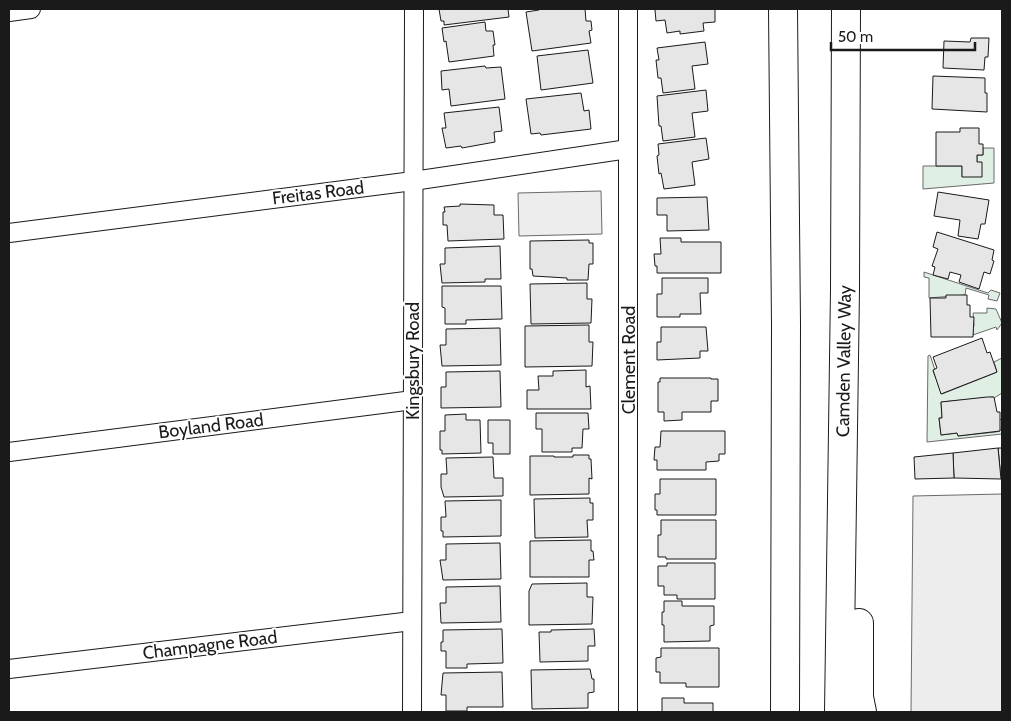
<svg xmlns="http://www.w3.org/2000/svg" width="1011" height="721" font-family="Cabin,sans-serif">
  <rect width="100%" height="100%" fill="#fff"/>
  <g fill="#e0efe3" stroke="#6a6a6a">
    <polygon points="983,148 994,148 994,183 923,189 923,166 962,166 962,177 977,162 977,155 983,155"/>
    <polygon points="924,272 988,293 991,290 1000,293 997,301 988,299 989,295 966,288 965,295 929,298 929,278 924,277"/>
    <polygon points="987,308 996,309 1002,323 997,330 996,327 973,335 973,327 974,326 973,313 987,313"/>
    <polygon points="930,355 935,370 933,371 942,394 995,373 997,372 994,362 1002,358 1002,393 994,398 993,397 941,402 942,418 939,418 941,435 957,433 958,436 996,432 1000,431 999,421 1002,418 1002,434 927,442 928,356"/>
  </g>
  <g fill="#ededed" stroke="#6a6a6a">
    <polygon points="601,191 602,234 519,236 518,193"/>
    <polygon points="1002,494 1002,712 911,712 913,496"/>
  </g>
  <g fill="#e6e6e6" stroke="#1a1a1a">
    <polygon points="439,9 508,9 509,17 444,25 444,21 441,21"/>
    <polygon points="539,9 585,9 586,21 591,21 592,30 589,31 591,43 532,51 526,12 539,10"/>
    <polygon points="657,9 715,9 715,22 703,23 704,31 680,34 680,31 667,33 665,20 656,21 655,10"/>
    <polygon points="485,22 486,31 493,31 495,45 493,45 494,56 449,62 446,41 444,42 442,28"/>
    <polygon points="971,38 989,38 988,57 985,57 984,70 943,68 944,41 970,42"/>
    <polygon points="705,42 708,64 692,66 695,89 663,93 661,78 658,78 656,60 659,60 657,48"/>
    <polygon points="588,50 593,83 541,90 537,56"/>
    <polygon points="485,66 486,68 501,67 505,99 451,106 449,89 442,90 441,71"/>
    <polygon points="933,76 985,78 985,93 987,93 987,112 932,109"/>
    <polygon points="706,90 708,111 692,113 695,137 663,141 661,126 659,126 657,96"/>
    <polygon points="581,93 584,111 589,110 591,129 541,135 540,133 531,134 526,99"/>
    <polygon points="499,107 502,131 494,132 495,142 462,148 461,146 446,148 442,128 446,128 444,113"/>
    <polygon points="960,128 979,128 979,144 983,144 983,155 977,155 977,162 982,162 982,177 962,177 962,166 936,166 936,132 960,132"/>
    <polygon points="706,138 709,159 692,162 695,185 664,189 661,173 659,174 657,156 659,155 658,144"/>
    <polygon points="938,192 989,200 985,224 981,224 978,239 958,236 960,220 934,216"/>
    <polygon points="707,197 709,230 667,231 667,215 657,215 657,198"/>
    <polygon points="460,204 494,205 494,215 503,215 504,239 448,241 447,225 443,225 443,212 445,212 444,207 460,206"/>
    <polygon points="937,232 994,250 992,260 994,261 990,274 984,272 979,289 959,282 961,275 950,272 948,279 933,275 935,267 932,266 938,249 933,247"/>
    <polygon points="660,238 681,238 681,242 721,242 721,273 657,273 657,266 655,266 654,254 661,254"/>
    <polygon points="589,240 589,243 593,243 593,264 589,264 588,280 567,280 567,278 533,276 532,269 530,269 530,241"/>
    <polygon points="500,246 501,279 485,279 485,282 442,283 440,264 445,264 445,248"/>
    <polygon points="662,278 708,278 708,293 700,293 701,314 680,314 680,317 657,317 657,294 662,294"/>
    <polygon points="587,283 587,299 592,299 591,323 531,324 530,284"/>
    <polygon points="442,286 501,286 502,319 466,320 466,324 445,324 445,308 442,307"/>
    <polygon points="946,295 967,295 967,305 970,305 970,317 974,317 973,337 931,337 930,298 946,298"/>
    <polygon points="589,325 589,342 593,342 592,366 525,367 525,326"/>
    <polygon points="661,327 706,327 708,351 700,351 700,358 657,360 657,342 661,342"/>
    <polygon points="500,328 501,365 442,366 440,345 446,345 446,329"/>
    <polygon points="982,338 987,353 990,352 997,372 941,394 933,370 937,368 933,357"/>
    <polygon points="586,370 586,387 590,386 591,409 527,409 527,390 539,390 538,376 553,376 553,371"/>
    <polygon points="500,371 501,407 441,408 441,387 446,387 446,372"/>
    <polygon points="660,378 711,378 711,379 718,379 718,401 711,401 711,412 682,412 682,420 664,421 664,412 658,412 658,382 660,382"/>
    <polygon points="987,397 994,397 997,412 1000,412 1000,431 958,436 957,433 941,435 939,418 942,418 941,402"/>
    <polygon points="536,413 588,413 589,429 583,429 582,448 572,448 572,452 542,452 542,429 536,429"/>
    <polygon points="466,414 466,420 480,420 481,453 442,454 442,450 440,450 440,431 445,431 445,415"/>
    <polygon points="488,420 510,420 510,454 493,454 493,443 488,443"/>
    <polygon points="661,431 725,431 725,454 719,454 719,461 706,462 706,470 657,470 657,460 654,460 655,447 660,447"/>
    <polygon points="998,448 1002,448 1002,479 1001,479"/>
    <polygon points="998,448 1001,479 954,478 953,453"/>
    <polygon points="953,453 954,478 915,479 914,457"/>
    <polygon points="573,455 589,455 589,459 591,459 592,479 589,478 589,494 530,495 530,456 554,456 554,457 573,457"/>
    <polygon points="493,457 494,478 503,478 503,496 444,497 441,487 441,474 447,474 446,458"/>
    <polygon points="660,479 716,479 716,515 657,515 657,510 655,510 655,494 660,494"/>
    <polygon points="590,498 590,503 593,503 593,520 587,520 588,537 535,538 534,499"/>
    <polygon points="501,500 501,536 443,537 443,531 441,531 441,517 446,517 445,501"/>
    <polygon points="661,520 716,520 716,559 666,559 666,557 658,557 658,535 661,535"/>
    <polygon points="591,540 591,551 593,551 594,560 589,560 589,577 530,577 530,541"/>
    <polygon points="500,543 501,579 443,580 440,560 446,560 446,544"/>
    <polygon points="667,563 715,563 715,599 677,599 677,595 664,595 664,586 658,586 658,566 667,566"/>
    <polygon points="587,583 587,597 593,597 592,624 529,625 529,591 532,584"/>
    <polygon points="500,586 501,622 441,623 440,603 446,603 446,587"/>
    <polygon points="664,601 682,601 682,606 714,606 714,625 710,626 710,641 664,642 664,625 662,625 662,612 664,612"/>
    <polygon points="502,629 503,663 467,664 467,668 446,668 446,651 441,651 441,642 443,642 443,630"/>
    <polygon points="594,629 595,646 588,646 588,661 540,662 539,632 551,632 551,630"/>
    <polygon points="661,648 719,648 719,687 686,687 686,683 660,683 660,672 656,672 656,658 661,657"/>
    <polygon points="590,669 592,679 594,679 594,692 588,693 588,708 532,709 531,670"/>
    <polygon points="502,672 503,707 467,707 467,711 446,711 446,695 441,695 443,673"/>
    <polygon points="662,698 684,698 684,703 713,703 713,712 720,712 662,712"/>
  </g>
  <g fill="none" stroke-linecap="round" stroke-linejoin="round">
    <defs>
      <g id="minor">
        <polyline points="9,12 31,9"/>
        <polyline points="9,233 413,181 628,149"/>
        <polyline points="9,452 413,400"/>
        <polyline points="9,669 412,621"/>
        <polyline points="412,712 414,9"/>
        <polyline points="628,712 628,9"/>
      </g>
      <g id="primary">
        <polyline points="783,9 786,325 785,712"/>
        <polyline points="859,623 859,697 862,712"/>
        <path id="s1" d="M839 712 845 289 846 9"/>
      </g>
    </defs>
    <use href="#minor" stroke="#1a1a1a" stroke-width="20"/>
    <use href="#primary" stroke="#1a1a1a" stroke-width="30"/>
    <use href="#minor" stroke="#fff" stroke-width="18"/>
    <use href="#primary" stroke="#fff" stroke-width="28"/>
  </g>
  <g text-anchor="middle" stroke-width="4" stroke-linejoin="round" paint-order="stroke">
    <g font-size="18" fill="#1a1a1a" stroke="#fff">
      <text transform="translate(318 193) rotate(-7)" y="6">Freitas Road</text>
      <text transform="translate(629 360) rotate(-90)" y="6">Clement Road</text>
      <text transform="translate(413 361) rotate(-90)" y="6">Kingsbury Road</text>
      <text dy="6" stroke="none"><textPath href="#s1" startOffset="351">Camden Valley Way</textPath></text>
      <text transform="translate(211 426) rotate(-7)" y="6">Boyland Road</text>
      <text transform="translate(210 645) rotate(-7)" y="6">Champagne Road</text>
    </g>
  </g>
  <rect width="1011" height="721" fill="none" stroke="#1a1a1a" stroke-width="20"/>
  <path d="M831 42v8h144v-8" fill="none" stroke="#1a1a1a" stroke-width="2.5"/>
  <text x="838" y="42" font-size="15" fill="#1a1a1a" stroke="#ffffff" stroke-width="4" paint-order="stroke">50 m</text>
</svg>
